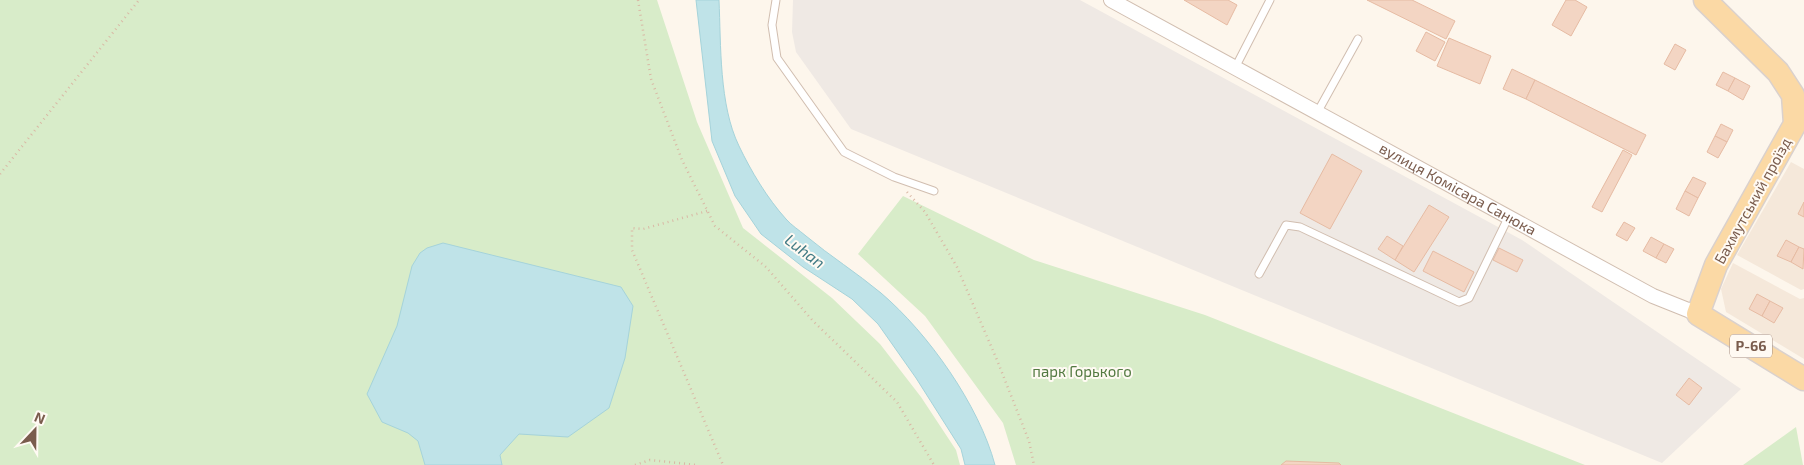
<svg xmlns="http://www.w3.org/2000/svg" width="1804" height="465" font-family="'Exo 2',sans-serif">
  <rect width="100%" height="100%" fill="#fdf6ec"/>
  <g fill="#f5e8da">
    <polygon points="1791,162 1804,169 1804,289 1801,290 1737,255"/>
    <polygon points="1733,263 1800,299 1804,298 1804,359 1726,312 1721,289"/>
  </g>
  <polygon fill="#efe9e4" points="793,0 1080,0 1522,240 1741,389 1662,463 851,129 796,52 792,32"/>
  <g fill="#d8ecc9">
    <polygon points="0,0 657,0 697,122 743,228 832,298 880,344 921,397 956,450 960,465 0,465"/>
    <polygon points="903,196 1034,260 1205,315 1585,465 1016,465 1003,423 925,316 858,254"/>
    <polygon points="1796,427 1803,465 1743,465"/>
  </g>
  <g fill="#bfe3e8" stroke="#a5d3da">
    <path d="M696 0H719C721 45 719 105 739 146 751 171 767 198 786 219 791 225 799 230 806 236 830 256 857 273 881 293 928 333 979 405 995 465H965L961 449 916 378 878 324 852 299 803 267 761 234 735 196 712 141Z"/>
    <polygon points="443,243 621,287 633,306 625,358 609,408 568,437 519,434 500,455 502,465 425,465 418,441 408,433 382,422 367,394 397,326 412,266 420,253 427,248"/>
  </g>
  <g fill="#f3d5c3" stroke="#e6bba3">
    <polygon points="1184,0 1228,0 1237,5 1227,25"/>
    <polygon points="1367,0 1412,0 1455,21 1446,39"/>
    <polygon points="1566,0 1575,0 1587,7 1571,36 1552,25"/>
    <polygon points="1426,32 1445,42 1435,61 1416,51"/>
    <polygon points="1449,38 1491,56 1480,84 1437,66"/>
    <polygon points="1675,44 1686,50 1675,70 1664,64"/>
    <polygon points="1512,69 1535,80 1526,99 1503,89"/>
    <polygon points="1723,72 1735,78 1728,91 1716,85"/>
    <polygon points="1735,78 1750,86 1743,100 1728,91"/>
    <polygon points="1535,80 1646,135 1636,155 1526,99"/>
    <polygon points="1721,124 1733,130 1727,142 1715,136"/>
    <polygon points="1715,136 1727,142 1718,158 1707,152"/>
    <polygon points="1623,150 1632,155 1602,212 1592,207"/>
    <polygon points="1332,154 1362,171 1330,229 1300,213"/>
    <polygon points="1693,177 1706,183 1698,198 1685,191"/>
    <polygon points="1685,191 1698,198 1689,216 1676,209"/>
    <polygon points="1804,202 1804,217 1798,214"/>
    <polygon points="1429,205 1449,217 1414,272 1395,260"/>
    <polygon points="1624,222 1635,228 1627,241 1616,235"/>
    <polygon points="1387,236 1403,246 1395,260 1378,249"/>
    <polygon points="1651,237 1664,244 1656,258 1643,251"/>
    <polygon points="1786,240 1799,247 1791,262 1777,256"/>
    <polygon points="1664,244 1674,249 1666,263 1656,258"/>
    <polygon points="1799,247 1804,249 1803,269 1791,262"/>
    <polygon points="1499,248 1523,260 1517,272 1493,260"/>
    <polygon points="1433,251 1474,272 1464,292 1423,271"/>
    <polygon points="1757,294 1770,301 1762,316 1749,309"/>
    <polygon points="1770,301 1783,308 1774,323 1762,316"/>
    <polygon points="1689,378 1702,388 1689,405 1676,395"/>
    <polygon points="1286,461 1339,463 1341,465 1281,465"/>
  </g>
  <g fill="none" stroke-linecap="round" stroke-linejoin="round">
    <defs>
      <g id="lane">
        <polyline points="776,0 772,25 777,58 844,152 894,177 934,191"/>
        <polyline points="1235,68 1270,0"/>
        <polyline points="1317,113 1358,39"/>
        <polyline points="1259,274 1286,225 1300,227 1459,302 1469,298 1508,218"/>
      </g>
      <g id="street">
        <path id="s1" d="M1111 0 1653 296 1698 314"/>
      </g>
      <polyline id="primary" points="1705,0 1778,72 1793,95 1795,124 1716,265 1698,314 1804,379"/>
    </defs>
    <use href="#lane" stroke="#d1beb0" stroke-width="9"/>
    <use href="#street" stroke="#d1beb0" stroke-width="16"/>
    <use href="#primary" stroke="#dad1cd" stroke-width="25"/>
    <g stroke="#d9b8a5" stroke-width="2.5" stroke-dasharray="1 4" stroke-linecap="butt">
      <polyline points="638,0 651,79 682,160 715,226 766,267 813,321 897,402 934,465"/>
      <polyline points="0,174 139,0"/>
      <polyline points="907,192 925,212 957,267 997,360 1029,441 1034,465"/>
      <polyline points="707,211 643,229 632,228 632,250 723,465"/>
      <polyline points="635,465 650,460 697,465"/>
    </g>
    <use href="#lane" stroke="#fff" stroke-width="7"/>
    <use href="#street" stroke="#fff" stroke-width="14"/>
    <use href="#primary" stroke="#fbd9a5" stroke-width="22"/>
  </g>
  <g text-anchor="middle" stroke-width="4" stroke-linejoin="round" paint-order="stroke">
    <rect fill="#fffaf3" stroke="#a28b7f" stroke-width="1" x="1730" y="334.5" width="42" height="23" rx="4"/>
    <g font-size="14" font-weight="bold" fill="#7a5c4d">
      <text x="1751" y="351">Р-66</text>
    </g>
    <g font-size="15" fill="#7a5c4d" stroke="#fffaf3">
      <text dy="5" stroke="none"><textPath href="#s1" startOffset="395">вулиця Комісара Санюка</textPath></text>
      <text transform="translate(1753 201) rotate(-61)" y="5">Бахмутський проїзд</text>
    </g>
    <g font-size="15" fill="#537a41" stroke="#fffaf3">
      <text x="1082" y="377">парк Горького</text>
    </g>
    <g font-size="16" font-style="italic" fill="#437c86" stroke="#fffaf3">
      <text transform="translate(805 251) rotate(37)" y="6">Luhan</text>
    </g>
  </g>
  <g transform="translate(35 430) rotate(22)" stroke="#fffaf3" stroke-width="4" paint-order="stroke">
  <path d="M0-4L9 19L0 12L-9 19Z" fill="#7a5c4d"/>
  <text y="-8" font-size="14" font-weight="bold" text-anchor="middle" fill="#7a5c4d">N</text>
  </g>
</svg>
